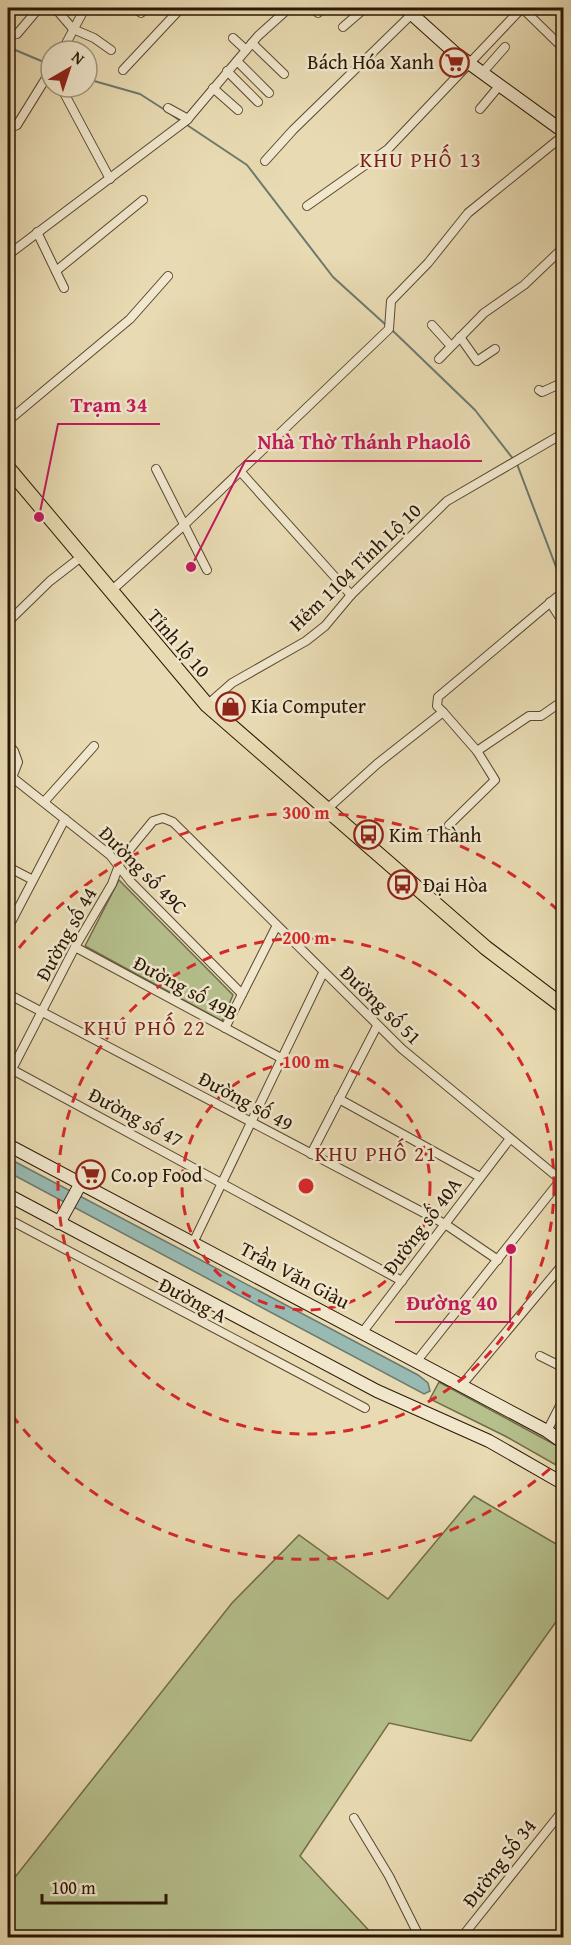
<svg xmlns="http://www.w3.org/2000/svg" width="571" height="1945" font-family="'Gentium Book Plus',serif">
  <rect width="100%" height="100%" fill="#e8dab2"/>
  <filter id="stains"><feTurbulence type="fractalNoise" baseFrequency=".00333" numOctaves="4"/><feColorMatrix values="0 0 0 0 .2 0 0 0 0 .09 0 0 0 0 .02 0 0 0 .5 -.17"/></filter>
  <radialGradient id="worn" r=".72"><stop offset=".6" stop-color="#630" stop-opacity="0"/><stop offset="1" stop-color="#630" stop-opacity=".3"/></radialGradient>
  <g fill="#b5c08d" stroke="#706c48" stroke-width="1.5">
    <polygon points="119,880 233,995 222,1021 85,946"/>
    <polygon points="439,1382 563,1449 563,1469 505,1436 430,1399"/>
    <polygon points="474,1496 563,1548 563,1612 471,1741 389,1723 300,1856 375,1937 8,1937 8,1886 232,1603 299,1535 388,1599"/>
  </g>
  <polygon fill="#98bab3" stroke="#6c796d" stroke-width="1.5" points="8,1158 418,1375 428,1383 430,1391 424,1394 8,1172"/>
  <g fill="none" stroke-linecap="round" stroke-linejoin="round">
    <g stroke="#6c796d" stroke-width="2">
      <polyline points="8,47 51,65"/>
      <polyline points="87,79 140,94 165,110"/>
      <polyline points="172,115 182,122"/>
      <polyline points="187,125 247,165 333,277 386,325"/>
      <polyline points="391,329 475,410 514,460"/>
      <polyline points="517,464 564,588"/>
    </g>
    <defs>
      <g id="street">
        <polyline points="55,8 73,29 94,38 111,50"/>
        <polyline points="136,8 141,13"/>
        <polyline points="313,8 318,13"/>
        <polyline points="522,8 564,49"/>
        <polyline points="343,27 365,8"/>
        <polyline points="17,34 39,8"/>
        <polyline points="233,38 246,50"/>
        <polyline points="252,43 284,74"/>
        <polyline points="62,51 85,8"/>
        <polyline points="237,61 269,93"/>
        <polyline points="123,70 181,8"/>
        <polyline points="227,71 258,102"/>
        <polyline points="483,72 505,47"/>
        <polyline points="213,88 238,110"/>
        <polyline points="63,91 110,179"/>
        <polyline points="168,108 188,119"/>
        <polyline points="480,109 500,85"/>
        <polyline points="8,129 17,125 51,70"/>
        <polyline points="265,161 293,130 412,14"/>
        <polyline points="307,206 388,149 522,8"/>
        <polyline points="37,232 64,288"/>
        <polyline points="8,255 187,120 258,36 289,8"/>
        <polyline points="56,271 143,200"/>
        <polyline points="432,325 451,346"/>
        <polyline points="460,337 477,361 495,349"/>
        <polyline points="439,359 484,313 524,285 564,247"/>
        <polyline points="539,390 542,392 564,382"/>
        <polyline points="8,421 130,319 168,276"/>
        <polyline points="156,469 207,570"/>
        <polyline points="240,471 351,595"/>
        <polyline points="110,592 183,526 389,329 391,301 428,263 468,213 564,135"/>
        <polyline points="550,602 564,624"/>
        <polyline points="8,622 50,581 81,557"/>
        <polyline points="207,705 232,683 306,641 325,626 351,595 447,501 564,433"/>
        <polyline points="443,712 477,751 495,780 449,825"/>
        <polyline points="8,744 14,751 18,762 8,788"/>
        <polyline points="477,751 529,716 541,716 564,700"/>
        <polyline points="13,778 110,855 131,882 242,994"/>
        <polyline points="44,802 94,746"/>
        <polyline points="326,810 377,764 443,712 437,706 438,697 564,591"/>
        <polyline points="8,867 33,880"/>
        <polyline points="8,928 65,819"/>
        <polyline points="75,947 281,1058"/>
        <polyline points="8,994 445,1224 498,1260"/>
        <polyline points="225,1028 276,927"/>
        <polyline points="11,1069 402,1281"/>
        <polyline points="8,1077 75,947 112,884 121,860 153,821 163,818 173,822 402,1049 561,1180"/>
        <polyline points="339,1099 480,1177"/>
        <polyline points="311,1154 377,1026"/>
        <polyline points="8,1219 365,1408"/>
        <polyline points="193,1243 323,973"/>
        <polyline points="362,1333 509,1140"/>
        <polyline points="540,1356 564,1368"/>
        <polyline points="416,1362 563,1177"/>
        <polyline points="461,1386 564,1263"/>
        <polyline points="547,1431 564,1398"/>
        <polyline points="354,1818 389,1876 420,1938"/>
        <polyline points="461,1938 564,1809"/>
        <polyline points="559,1938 564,1932"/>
      </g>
      <g id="secondary">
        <polyline points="405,8 455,53 564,132"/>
        <polyline points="8,1145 547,1431 564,1443"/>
        <polyline points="8,1195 377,1391 489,1441 564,1484"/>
        <polyline points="59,1223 81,1183"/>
      </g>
      <polyline id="primary" points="8,468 207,705 486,948 564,1007"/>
    </defs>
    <use href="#street" stroke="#5a4830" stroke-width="10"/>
    <use href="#secondary" stroke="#2a1704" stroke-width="14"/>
    <use href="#primary" stroke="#2a1704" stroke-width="16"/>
    <use href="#street" stroke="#f0e7cd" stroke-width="8"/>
    <use href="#secondary" stroke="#f0e7cd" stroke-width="12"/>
    <use href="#primary" stroke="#e8dab2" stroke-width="14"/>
  </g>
  <g fill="none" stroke="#d62828" stroke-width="3" stroke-dasharray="10 8">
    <circle cx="306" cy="1186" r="124"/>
    <circle cx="306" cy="1186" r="248"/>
    <path d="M563 1457A373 373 0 0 1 8 1410M8 962A373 373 0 0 1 563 915"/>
  </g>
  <defs>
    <symbol id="supermarket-ring" viewBox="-11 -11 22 22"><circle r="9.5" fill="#f0e7cd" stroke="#8f2418" stroke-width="1.5"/><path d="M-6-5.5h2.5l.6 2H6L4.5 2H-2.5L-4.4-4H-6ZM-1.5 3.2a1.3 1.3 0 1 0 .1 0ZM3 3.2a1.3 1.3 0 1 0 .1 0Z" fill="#8f2418"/></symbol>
    <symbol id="shop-ring" viewBox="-11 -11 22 22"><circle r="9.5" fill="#f0e7cd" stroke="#8f2418" stroke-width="1.5"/><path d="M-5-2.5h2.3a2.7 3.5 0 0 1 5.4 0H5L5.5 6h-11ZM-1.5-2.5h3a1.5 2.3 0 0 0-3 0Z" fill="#8f2418"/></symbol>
    <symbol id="bus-ring" viewBox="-11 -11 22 22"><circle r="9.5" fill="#f0e7cd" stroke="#8f2418" stroke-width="1.5"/><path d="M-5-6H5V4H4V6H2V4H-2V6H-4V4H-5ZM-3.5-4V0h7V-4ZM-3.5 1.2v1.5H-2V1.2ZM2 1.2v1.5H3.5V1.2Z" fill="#8f2418"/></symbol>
  </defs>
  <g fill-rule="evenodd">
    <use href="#supermarket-ring" x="438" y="46" width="33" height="33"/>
    <use href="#shop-ring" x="214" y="690" width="33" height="33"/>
    <use href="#bus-ring" x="352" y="818" width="33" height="33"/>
    <use href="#bus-ring" x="386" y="868" width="33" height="33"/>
    <use href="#supermarket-ring" x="74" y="1158" width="33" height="33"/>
  </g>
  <g text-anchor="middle" stroke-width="5" stroke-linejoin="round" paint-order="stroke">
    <g font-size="20" fill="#2a1704" stroke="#f0e7cd" text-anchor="start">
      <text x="434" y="69" text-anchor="end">Bách Hóa Xanh</text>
      <text x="251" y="713">Kia Computer</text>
      <text x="389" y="842">Kim Thành</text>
      <text x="423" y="892">Đại Hòa</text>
      <text x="111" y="1182">Co.op Food</text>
    </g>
    <g font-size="20" fill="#2a1704" stroke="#f0e7cd">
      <text transform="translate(355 567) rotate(-44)" y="7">Hẻm 1104 Tỉnh Lộ 10</text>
      <text transform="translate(179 643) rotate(49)" y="7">Tỉnh lộ 10</text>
      <text transform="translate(143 870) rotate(45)" y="7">Đường số 49C</text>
      <text transform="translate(66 934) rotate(-61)" y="7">Đường số 44</text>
      <text transform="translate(186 988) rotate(28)" y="7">Đường số 49B</text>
      <text transform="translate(381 1005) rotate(44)" y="7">Đường số 51</text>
      <text transform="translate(246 1101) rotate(28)" y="7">Đường số 49</text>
      <text transform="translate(136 1117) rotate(28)" y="7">Đường số 47</text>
      <text transform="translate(422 1226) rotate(-53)" y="7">Đường số 40A</text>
      <text transform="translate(295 1275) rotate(28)" y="7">Trần Văn Giàu</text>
      <text transform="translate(193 1300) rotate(28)" y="7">Đường A</text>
      <text transform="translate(499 1863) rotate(-52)" y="7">Đường Số 34</text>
    </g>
    <g font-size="21" letter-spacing="1.5" fill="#7a1f14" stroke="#f0e7cd">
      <text x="421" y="167">KHU PHỐ 13</text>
      <text x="145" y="1035">KHU PHỐ 22</text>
      <text x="376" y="1161">KHU PHỐ 21</text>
    </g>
  </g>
  <circle cx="306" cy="1186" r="9" fill="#d62828" stroke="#f0e7cd" stroke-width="3"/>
  <g font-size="18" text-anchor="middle" font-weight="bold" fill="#d62828" stroke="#f0e7cd" stroke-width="5" stroke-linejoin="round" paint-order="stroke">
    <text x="306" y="819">300 m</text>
    <text x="306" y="944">200 m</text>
    <text x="306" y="1068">100 m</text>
  </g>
  <path fill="none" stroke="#c2185b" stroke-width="2" d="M39 517L58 424H160M191 567L245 461H482M511 1249L510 1322H395"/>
  <g fill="#c2185b" stroke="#f0e7cd" stroke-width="2">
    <circle cx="39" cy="517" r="6"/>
    <circle cx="191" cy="567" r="6"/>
    <circle cx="511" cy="1249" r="6"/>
  </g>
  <g font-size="21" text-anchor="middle" font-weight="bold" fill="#c2185b" stroke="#f0e7cd" stroke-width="5" stroke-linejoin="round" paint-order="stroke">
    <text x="109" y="412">Trạm 34</text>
    <text x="364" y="449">Nhà Thờ Thánh Phaolô</text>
    <text x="452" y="1310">Đường 40</text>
  </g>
  <rect width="571" height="1945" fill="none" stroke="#e8dab2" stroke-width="30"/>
  <rect x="9" y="9" width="553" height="1927" fill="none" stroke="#2a1704" stroke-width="3"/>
  <rect x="15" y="15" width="541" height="1915" fill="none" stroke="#2a1704" stroke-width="1.5"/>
  <g transform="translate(69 69) rotate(39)"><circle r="28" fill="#f0e7cd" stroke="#a1947d" stroke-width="1.5"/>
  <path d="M0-4.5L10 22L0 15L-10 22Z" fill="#8f2418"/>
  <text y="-9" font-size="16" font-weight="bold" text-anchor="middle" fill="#2a1704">N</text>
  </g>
  <path d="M42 1894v9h124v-9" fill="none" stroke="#2a1704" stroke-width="3"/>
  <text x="51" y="1894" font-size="18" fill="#2a1704" stroke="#f0e7cd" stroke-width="4.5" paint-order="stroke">100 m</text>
  <rect width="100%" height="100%" filter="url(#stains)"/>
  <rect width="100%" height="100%" fill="url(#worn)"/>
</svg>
